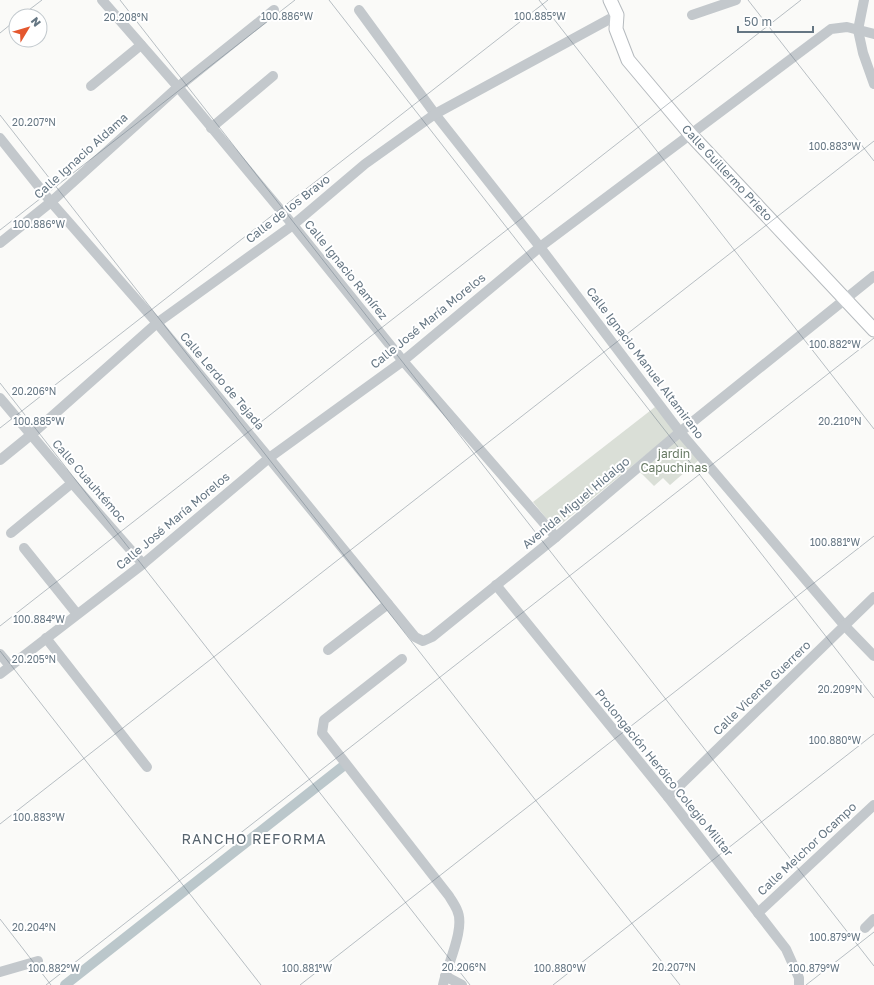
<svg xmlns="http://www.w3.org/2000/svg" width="874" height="985" font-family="'Golos Text',sans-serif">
  <rect width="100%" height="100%" fill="#fafaf8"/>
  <g fill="#dadfd7">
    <polygon points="655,407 675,431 555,529 533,502"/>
    <polygon points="679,436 699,460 670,485 663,478 654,486 637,469"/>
  </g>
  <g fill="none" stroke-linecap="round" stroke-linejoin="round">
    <polyline stroke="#bbc7cb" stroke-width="10" points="65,985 342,767"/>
    <defs>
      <polyline id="major" points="610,0 617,15 616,29 628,60 691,135 874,330"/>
    </defs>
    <use href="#major" stroke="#b5babe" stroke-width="15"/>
    <g stroke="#c3c8cc" stroke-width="10">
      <polyline points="102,0 178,87 293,225 403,361 556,537"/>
      <polyline points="864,0 858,30 863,53 874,84"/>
      <polyline points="359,10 435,114 540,247 680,432 844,625 874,656"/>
      <polyline points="692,15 736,0"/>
      <polyline points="91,86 141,45"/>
      <polyline points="211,128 273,76"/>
      <polyline points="0,138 51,202 157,323 269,458 415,637 423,641 432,637 556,537 680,432 874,276"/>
      <polyline points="0,243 51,202 178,87 274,10"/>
      <polyline points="0,398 72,483 143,564"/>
      <polyline points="0,460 32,434 157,323 293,225 365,164 435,114 617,15"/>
      <polyline points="11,533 72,483"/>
      <polyline points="24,548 77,614"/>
      <polyline points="496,585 668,797 786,949 799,978 799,985"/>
      <polyline points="46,638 147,767"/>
      <polyline points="328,650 388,604"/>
      <polyline points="0,654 10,666"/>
      <path d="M402 659 324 720 322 733 449 896C452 901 455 905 457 910 466 928 447 965 443 985"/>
      <polyline points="0,674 143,564 269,458 403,361 540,247 831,29 847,27 874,34"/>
      <polyline points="668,797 874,597"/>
      <polyline points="758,913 874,805"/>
      <polyline points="865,928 874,919"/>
      <polyline points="0,972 38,961"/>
      <polyline points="445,976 462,985"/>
    </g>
    <use href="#major" stroke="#fff" stroke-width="13"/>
  </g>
  <path fill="none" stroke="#657683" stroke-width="1" stroke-opacity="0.45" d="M120 0 874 966M329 0 874 698M539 0 874 429M748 0 874 161M21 16 42 0M0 33 16 20M0 115 680 985M0 230 295 0M0 383 470 985M0 428 548 0M0 626 801 0M0 651 261 985M0 824 874 141M0 919 51 985M46 985 874 338M300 985 874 536M553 985 874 734M806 985 874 932"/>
  <g text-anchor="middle" stroke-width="4" stroke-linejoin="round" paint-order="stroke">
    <g font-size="12" fill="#657683" stroke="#fff">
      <text transform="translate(81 156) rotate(-42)" y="4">Calle Ignacio Aldama</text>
      <text transform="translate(727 173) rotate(47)" y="4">Calle Guillermo Prieto</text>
      <text transform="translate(288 209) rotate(-38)" y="4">Calle de los Bravo</text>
      <text transform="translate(346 270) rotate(51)" y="4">Calle Ignacio Ramírez</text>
      <text transform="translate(428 321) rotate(-39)" y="4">Calle José María Morelos</text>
      <text transform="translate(645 363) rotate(53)" y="4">Calle Ignacio Manuel Altamirano</text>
      <text transform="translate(222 381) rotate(50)" y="4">Calle Lerdo de Tejada</text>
      <text transform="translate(89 481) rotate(49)" y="4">Calle Cuauhtémoc</text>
      <text transform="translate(576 503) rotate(-40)" y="4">Avenida Miguel Hidalgo</text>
      <text transform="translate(173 521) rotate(-40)" y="4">Calle José María Morelos</text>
      <text transform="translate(762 688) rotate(-44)" y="4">Calle Vicente Guerrero</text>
      <text transform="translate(664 773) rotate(51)" y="4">Prolongación Heróico Colegio Militar</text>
      <text transform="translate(807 849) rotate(-43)" y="4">Calle Melchor Ocampo</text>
    </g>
    <g font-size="12" fill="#687a64" stroke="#fff">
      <text x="674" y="458">jardin<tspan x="674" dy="14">Capuchinas</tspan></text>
    </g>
    <g font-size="14" letter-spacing="1" fill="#57646e" stroke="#fff">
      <text x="254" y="844">RANCHO REFORMA</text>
    </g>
  </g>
  <g font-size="10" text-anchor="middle" fill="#657683" stroke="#fff" stroke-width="4" stroke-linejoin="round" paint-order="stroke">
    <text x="287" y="20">100.886°W</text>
    <text x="540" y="20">100.885°W</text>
    <text x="126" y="21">20.208°N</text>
    <text x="34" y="126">20.207°N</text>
    <text x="835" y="150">100.883°W</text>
    <text x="39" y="228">100.886°W</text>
    <text x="835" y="348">100.882°W</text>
    <text x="34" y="395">20.206°N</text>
    <text x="840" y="425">20.210°N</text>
    <text x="39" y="425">100.885°W</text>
    <text x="835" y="546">100.881°W</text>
    <text x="39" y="623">100.884°W</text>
    <text x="34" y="663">20.205°N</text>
    <text x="840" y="693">20.209°N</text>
    <text x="835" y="744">100.880°W</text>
    <text x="39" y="821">100.883°W</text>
    <text x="34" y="931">20.204°N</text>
    <text x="835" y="941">100.879°W</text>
    <text x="464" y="971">20.206°N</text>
    <text x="674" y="971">20.207°N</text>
    <text x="54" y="972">100.882°W</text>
    <text x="307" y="972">100.881°W</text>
    <text x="560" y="972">100.880°W</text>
    <text x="814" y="972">100.879°W</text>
  </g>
  <g transform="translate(28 28) rotate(52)"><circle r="19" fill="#ffffff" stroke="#c1c8cd"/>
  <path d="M0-3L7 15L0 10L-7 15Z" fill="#e4572e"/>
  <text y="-6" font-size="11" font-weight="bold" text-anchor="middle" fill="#657683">N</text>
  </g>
  <path d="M738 26v6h75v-6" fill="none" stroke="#657683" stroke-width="2"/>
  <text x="744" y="26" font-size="12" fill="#657683" stroke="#ffffff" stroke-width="3" paint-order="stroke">50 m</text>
</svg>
